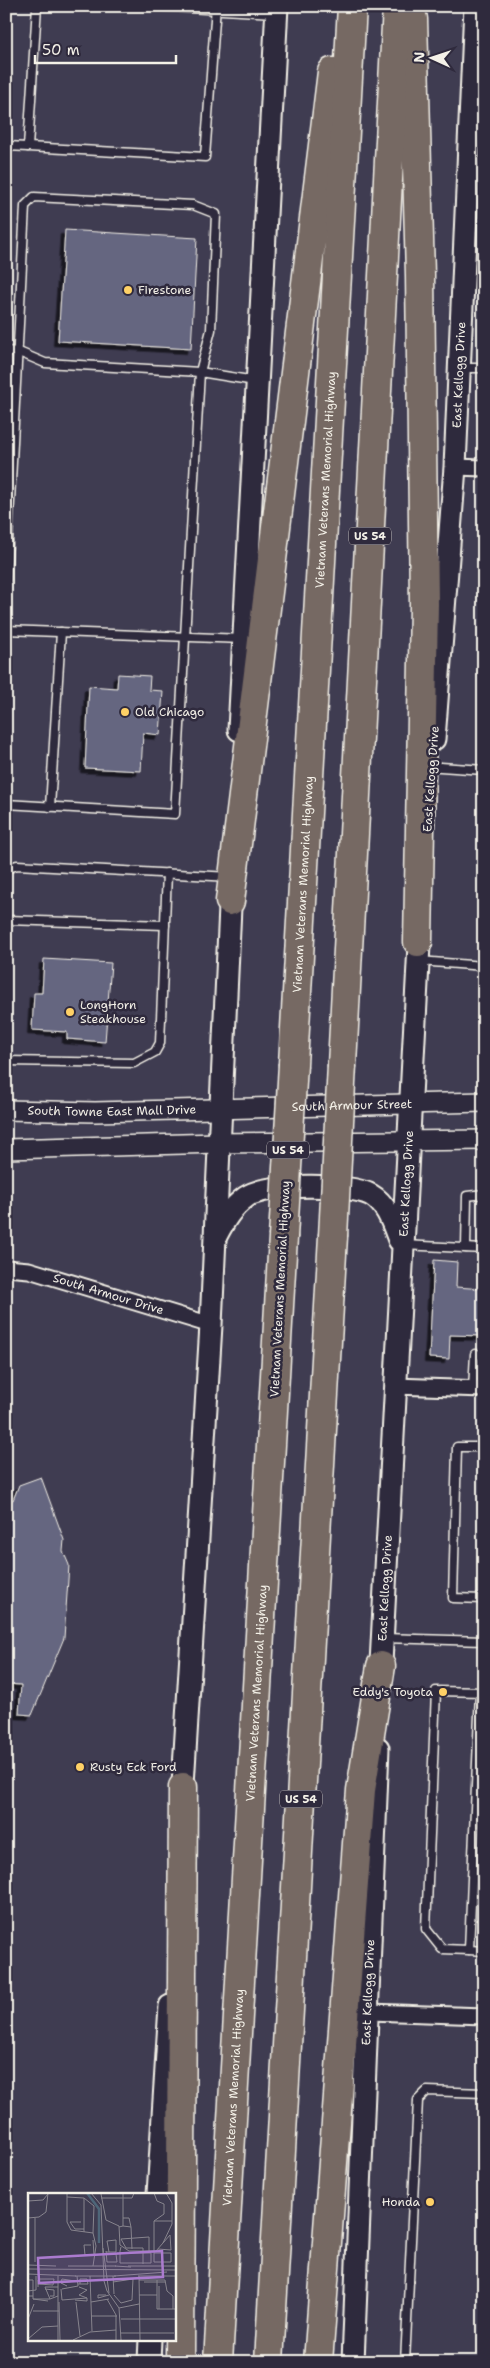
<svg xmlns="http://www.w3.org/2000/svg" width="490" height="2368" font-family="'Shantell Sans',sans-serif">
  <defs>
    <filter id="shadow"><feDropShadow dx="-4.5" dy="4.5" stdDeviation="0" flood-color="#0009"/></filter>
  </defs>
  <rect width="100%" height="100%" fill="#3f3c51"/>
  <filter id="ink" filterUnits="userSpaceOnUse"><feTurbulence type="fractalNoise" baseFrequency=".02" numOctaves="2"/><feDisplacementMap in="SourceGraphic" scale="10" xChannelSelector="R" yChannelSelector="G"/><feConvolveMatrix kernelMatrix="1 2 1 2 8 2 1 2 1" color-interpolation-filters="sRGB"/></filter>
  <g filter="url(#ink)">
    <g fill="#656680" stroke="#f4f1e8" filter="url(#shadow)">
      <polygon points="65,230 197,238 191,349 58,341"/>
      <polygon points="118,674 150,676 149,690 163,691 160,735 143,733 141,771 85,768 89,686 117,688"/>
      <polygon points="44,959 111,963 105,1042 67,1039 67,1032 32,1030 34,993 42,993"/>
      <polygon points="434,1260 457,1262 456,1287 484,1289 484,1336 450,1335 449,1359 429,1358"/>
      <polygon points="41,1477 64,1540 63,1551 69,1565 64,1638 32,1715 19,1714 21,1685 6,1684 6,1500 13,1500 19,1485"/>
    </g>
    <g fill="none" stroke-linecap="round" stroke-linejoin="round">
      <defs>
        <g id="service">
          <polyline points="152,6 274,13"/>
          <polyline points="6,146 28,147 37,6"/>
          <polyline points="28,147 205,157 216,6"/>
          <polyline points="6,351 19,352 45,363 200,372 255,381"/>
          <polyline points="461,368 484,368"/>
          <polyline points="6,580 25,206 34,197 193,205 216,214 211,330 200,372 175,814 6,804"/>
          <polyline points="6,630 243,639"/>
          <polyline points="426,766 484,770"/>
          <polyline points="50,807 61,632"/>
          <polyline points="6,869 17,865 230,877"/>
          <polyline points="6,920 165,925"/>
          <polyline points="419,961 484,966"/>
          <polyline points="6,1061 134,1063 155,1052 160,1043 167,873"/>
          <polyline points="403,1245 484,1249"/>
          <polyline points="466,1248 467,1196 484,1194"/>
          <polyline points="473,1389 475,1354 484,1355"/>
          <polyline points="484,1447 457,1447 453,1598 484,1599"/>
          <polyline points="383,1638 484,1641"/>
          <polyline points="480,1692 469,1950 442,1949 426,1929 436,1691 484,1692"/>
          <polyline points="469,1950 484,1951"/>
          <polyline points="405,2362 418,2100 427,2091 484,2093"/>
        </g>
        <g id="minor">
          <polyline points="455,467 484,468"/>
          <path id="s1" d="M6 1268 29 1270 211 1325"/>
          <polyline points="394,1386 484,1389"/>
          <polyline points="369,2012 484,2016"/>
        </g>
        <g id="tertiary">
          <path id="s2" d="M6 1110 95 1112 484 1102"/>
          <polyline points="6,1149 218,1143 484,1140"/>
        </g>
        <g id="secondary">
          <polyline points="239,730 277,6"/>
          <path id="s3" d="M434 739 455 467 475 6"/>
          <path d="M216 1236C224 1221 231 1208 246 1197 266 1183 350 1183 371 1195 387 1204 393 1224 399 1240"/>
          <path id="s4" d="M380 1682 420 926"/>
          <polyline points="182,1801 211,1325 231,885"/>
          <polyline points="158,2194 170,2006"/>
          <polyline points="149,2362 150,2339"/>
          <path id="s5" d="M353 2362 378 1748"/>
        </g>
        <g id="motorway">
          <polyline points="413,19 420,275 424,604 418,942"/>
          <polyline points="230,901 332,72"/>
          <path id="s6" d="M293 1064 352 6"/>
          <polyline points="342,1065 397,6"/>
          <polyline points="180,2362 183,1787"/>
          <path id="s7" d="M218 2362 283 1237"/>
          <polyline points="269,2362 333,1236"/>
          <polyline points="318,2362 361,1790 381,1666"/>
        </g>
      </defs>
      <use href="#service" stroke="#f4f1e8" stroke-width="11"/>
      <use href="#minor" stroke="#f4f1e8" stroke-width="19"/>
      <use href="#tertiary" stroke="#f4f1e8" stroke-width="22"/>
      <use href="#secondary" stroke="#f4f1e8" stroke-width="25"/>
      <use href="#motorway" stroke="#f4f1e8" stroke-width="31"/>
      <use href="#service" stroke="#2f2a3d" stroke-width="8"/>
      <use href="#minor" stroke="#2f2a3d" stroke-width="15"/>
      <use href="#tertiary" stroke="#2f2a3d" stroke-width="19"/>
      <use href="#secondary" stroke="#2f2a3d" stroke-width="21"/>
      <use href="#motorway" stroke="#766964" stroke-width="28"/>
      <defs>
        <g id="motorway-bridge">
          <polyline points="333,1236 342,1065"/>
          <polyline points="283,1237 293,1064"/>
        </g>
      </defs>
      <use href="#motorway-bridge" stroke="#f4f1e8" stroke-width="31" stroke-linecap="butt"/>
      <use href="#motorway-bridge" stroke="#766964" stroke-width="28"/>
    </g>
  </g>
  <g fill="#ffd166" stroke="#2f2a3d" stroke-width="2">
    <circle cx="128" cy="290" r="5"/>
    <circle cx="125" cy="712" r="5"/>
    <circle cx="70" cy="1012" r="5"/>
    <circle cx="443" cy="1692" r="5"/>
    <circle cx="80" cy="1767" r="5"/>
    <circle cx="430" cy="2202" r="5"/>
  </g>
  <g text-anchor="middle" stroke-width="5" stroke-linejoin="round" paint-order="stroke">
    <g fill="#2f2a3d" stroke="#b9b5b5" stroke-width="1">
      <rect x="349" y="527.5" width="42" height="17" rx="4"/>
      <rect x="267" y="1141.5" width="42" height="17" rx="4"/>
      <rect x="280" y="1790.5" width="42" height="17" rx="4"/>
    </g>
    <g font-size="11" font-weight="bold" fill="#f4f1e8">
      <text x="370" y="540">US 54</text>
      <text x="288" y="1154">US 54</text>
      <text x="301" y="1803">US 54</text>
    </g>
    <g font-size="12" fill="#f4f1e8" stroke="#2f2a3d" text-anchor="start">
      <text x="138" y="294">Firestone</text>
      <text x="135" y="716">Old Chicago</text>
      <text x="80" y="1009">LongHorn<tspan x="80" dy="14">Steakhouse</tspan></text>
      <text x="433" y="1696" text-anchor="end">Eddy's Toyota</text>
      <text x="90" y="1771">Rusty Eck Ford</text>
      <text x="420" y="2206" text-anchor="end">Honda</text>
    </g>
    <g font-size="12" fill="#f4f1e8" stroke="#2f2a3d">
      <text dy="4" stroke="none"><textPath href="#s3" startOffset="365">East Kellogg Drive</textPath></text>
      <text dy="4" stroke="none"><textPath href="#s6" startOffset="585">Vietnam Veterans Memorial Highway</textPath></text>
      <text transform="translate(431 779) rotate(-86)" y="4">East Kellogg Drive</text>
      <text dy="4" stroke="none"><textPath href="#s6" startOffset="180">Vietnam Veterans Memorial Highway</textPath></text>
      <text dy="4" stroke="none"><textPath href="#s2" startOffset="346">South Armour Street</textPath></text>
      <text dy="4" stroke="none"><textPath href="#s2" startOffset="106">South Towne East Mall Drive</textPath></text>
      <text dy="4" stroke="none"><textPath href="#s4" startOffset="499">East Kellogg Drive</textPath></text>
      <text transform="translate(280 1289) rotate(-87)" y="4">Vietnam Veterans Memorial Highway</text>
      <text dy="4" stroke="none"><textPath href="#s1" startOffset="106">South Armour Drive</textPath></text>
      <text dy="4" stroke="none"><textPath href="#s4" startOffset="94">East Kellogg Drive</textPath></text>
      <text dy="4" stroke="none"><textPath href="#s7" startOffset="670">Vietnam Veterans Memorial Highway</textPath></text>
      <text dy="4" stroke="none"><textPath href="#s5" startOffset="370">East Kellogg Drive</textPath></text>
      <text dy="4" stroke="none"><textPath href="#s7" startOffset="265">Vietnam Veterans Memorial Highway</textPath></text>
    </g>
  </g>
  <g transform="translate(28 2193)">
    <rect width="148" height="148" fill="#3f3c51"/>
    <path fill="none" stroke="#4e6679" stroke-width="2.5" d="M59 0 71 16V50"/>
    <path fill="none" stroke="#87848d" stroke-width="1" d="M39 0V29L43 37 65 40M63 0 73 12 76 88 79 98 91 115 93 147M126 0 129 8 136 11V21L126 28V60H134V73M147 0 148 29M73 1 78 27 91 33 92 52 101 58H128L135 50 144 31V10L138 0M39 4 56 5V39M56 5 66 13 65 40M73 5H104L106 0M0 8 15 7 20 1M0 25 11 24 18 19 20 0M7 25V69M95 25H101L103 34M126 28H144M53 29H42L47 36H56M95 33 103 34 104 56M148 33V72M91 34 95 33V0M93 46 98 55H115V71M93 46 121 44V58M65 47 66 62M63 52H56L57 62H65M75 55 81 100M130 56 143 57 142 42 135 50M78 58 79 69H89M78 59H88V47L79 48 81 59M92 60H123V70H92V58L93 54M126 60V69H143V60H134M77 61H88L89 69M0 72 28 73M40 73H88M65 73 68 53 65 40M87 73 103 74M100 73H148M0 76 148 77M148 76V93M0 81 48 83M47 83H88M62 83 64 138M85 83 86 101M86 83 139 79M110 83H148M111 83 112 147M0 87H5V103H0M111 87H137L139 98 145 103V116M85 89 105 86 104 107 93 110 86 102M116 89H137M50 91H60L59 86H52V91M39 93 33 90 47 88H33L34 86 47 88M131 93V116M10 94V87L12 86H26L25 92 10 91M17 96 26 97V103H22M33 96 34 107 59 105 51 102 59 97 51 94M34 96 50 93 49 83M0 98 8 97V83M78 102H70V105L81 102M111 102H129V87M129 102V116H148M5 103V106H22M30 103 22 106 17 94H30M5 106 20 108M79 106 88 122V147M47 107 59 108V105M31 109 32 147M48 109 52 143M63 109 81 106M91 115 111 111M5 118H31M63 123H89M0 126 6 111M93 126H148M93 140H146M0 146 14 134 30 133M30 147V83M45 147 62 139 88 137"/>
    <path fill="#ab7bcf" fill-opacity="0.15" stroke="#ab7bcf" stroke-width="2.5" d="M134 58 135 84 11 90 10 65Z"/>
    <rect width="148" height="148" fill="none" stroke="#f4f1e8" stroke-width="2.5"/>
  </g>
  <rect width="490" height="2368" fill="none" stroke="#2f2a3d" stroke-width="25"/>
  <rect x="12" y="12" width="465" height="2343" fill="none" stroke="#f4f1e8" stroke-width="2" filter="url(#ink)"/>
  <g transform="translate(432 58) rotate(273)" stroke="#2f2a3d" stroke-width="4" paint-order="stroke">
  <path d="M0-4L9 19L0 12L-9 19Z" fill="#f4f1e8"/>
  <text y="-8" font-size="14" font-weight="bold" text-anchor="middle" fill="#f4f1e8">N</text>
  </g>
  <path d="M35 55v8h141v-8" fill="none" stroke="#f4f1e8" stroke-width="2.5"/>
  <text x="42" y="55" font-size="15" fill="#f4f1e8" stroke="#2f2a3d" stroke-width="4" paint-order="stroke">50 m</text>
</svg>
